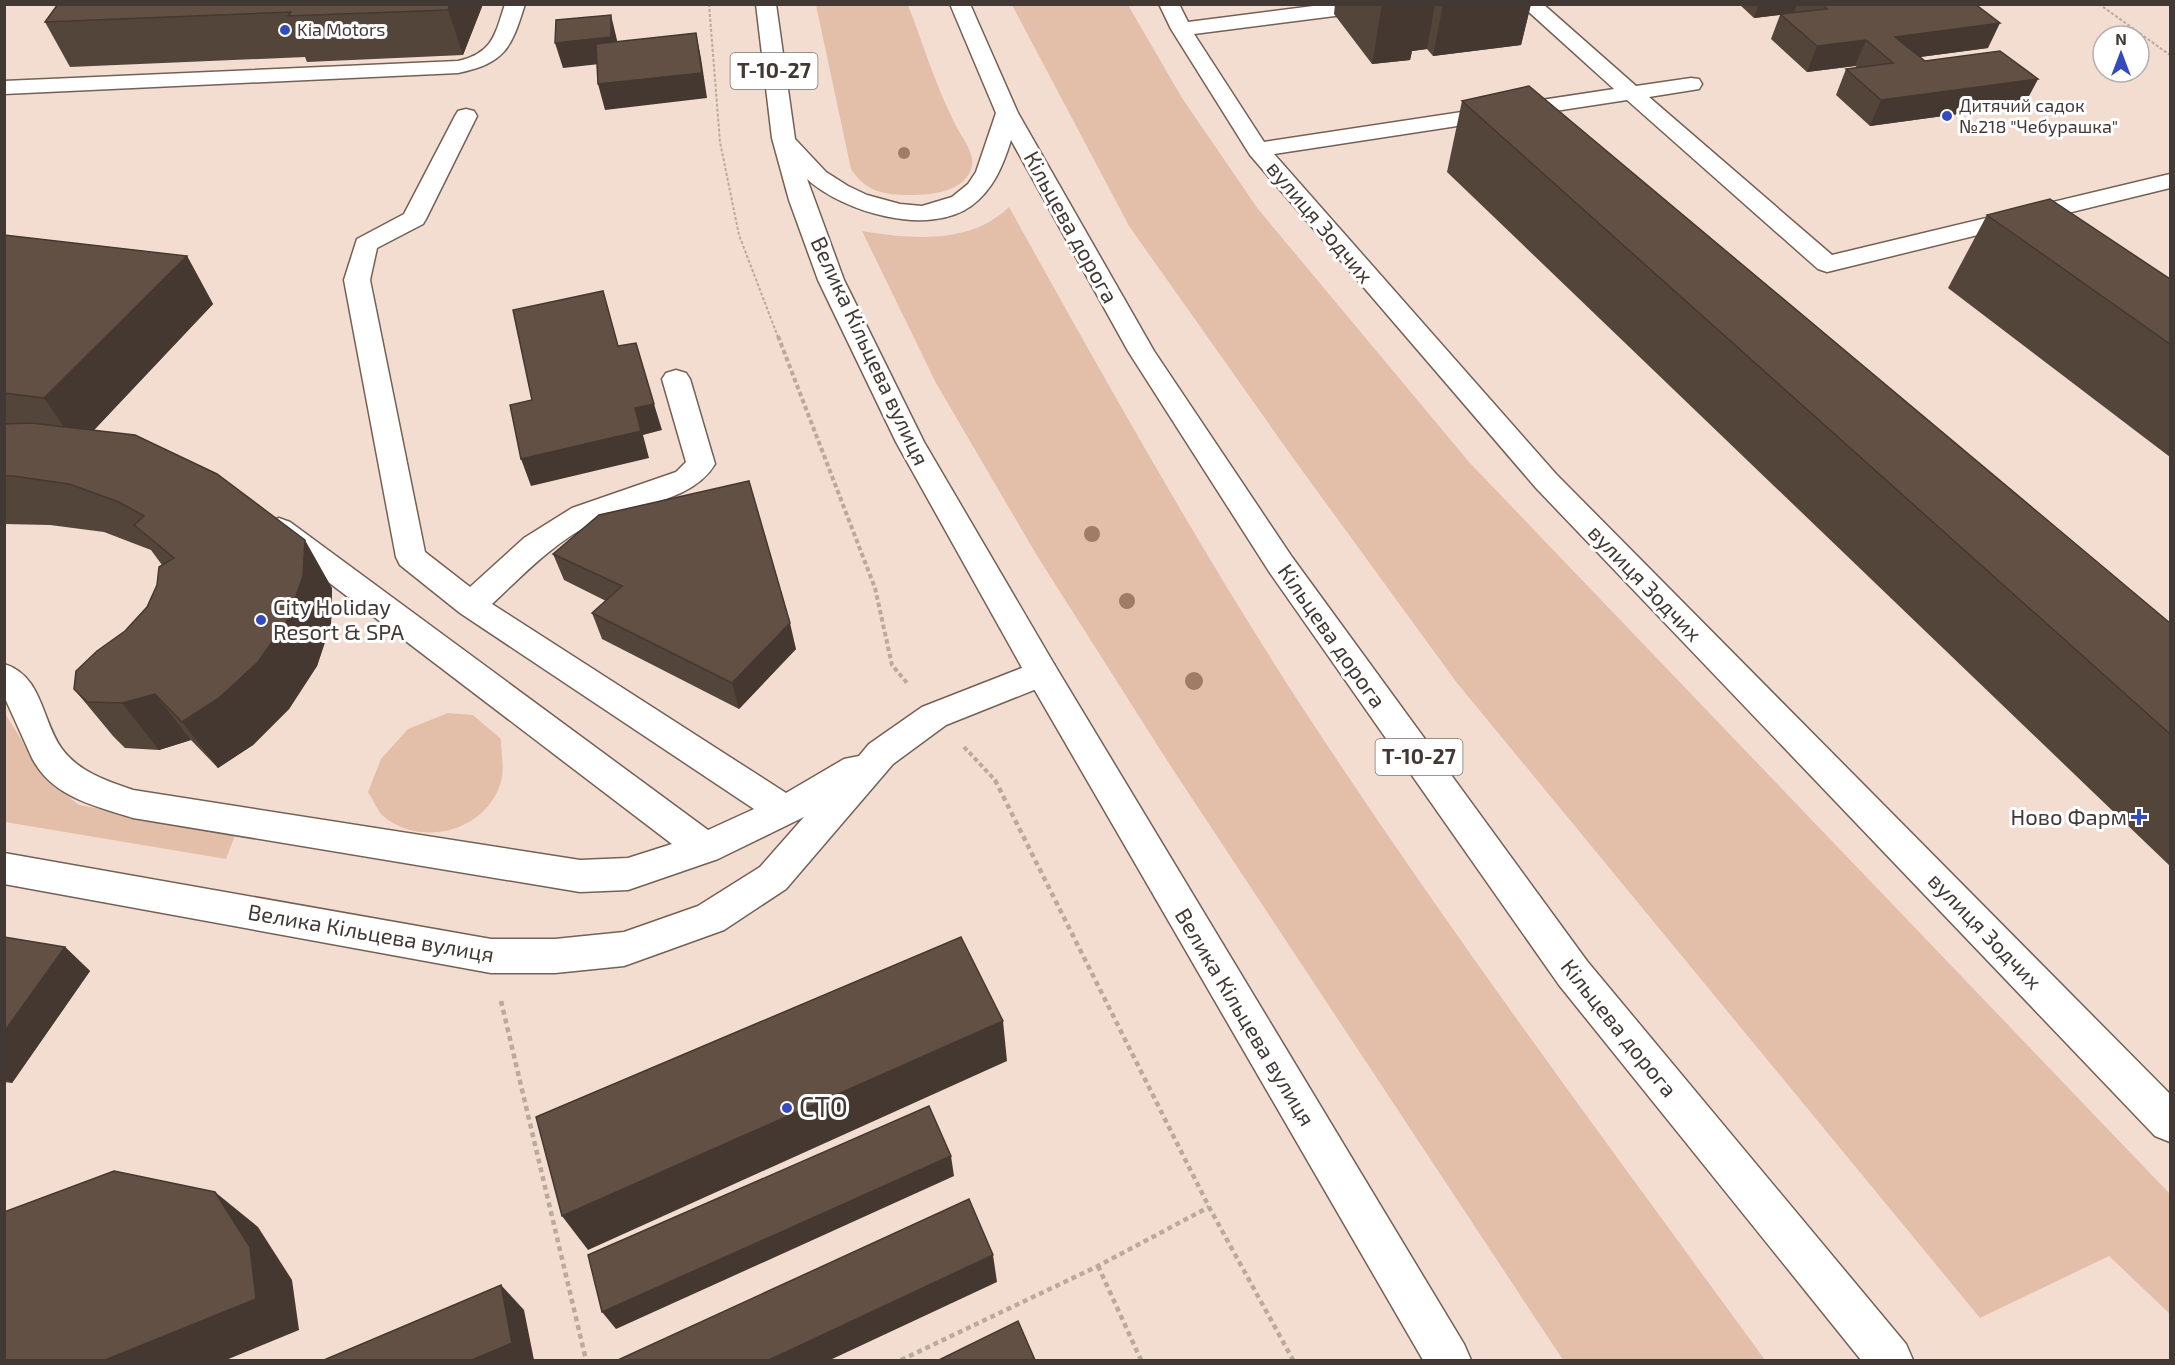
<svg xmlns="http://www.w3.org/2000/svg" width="2175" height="1365" font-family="'Exo 2',sans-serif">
  <rect width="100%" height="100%" fill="#f3ddd0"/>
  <g fill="#e3bfa9">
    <path d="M816 5H908C923 44 936 87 955 124 961 136 975 153 972 166 966 192 932 195 910 195 884 195 866 192 851 169Z"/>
    <polygon points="1012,5 1128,5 1182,98 1258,209 1469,462 2170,1194 2170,1314 2109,1256 1980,1318 1457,683 1293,458 1129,226"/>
    <path d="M1009 207C1103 376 1198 547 1304 710 1449 932 1609 1146 1765 1360H1563L1168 762 1036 554 936 383 862 231C911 239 970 245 1009 207Z"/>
    <polygon points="4,712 46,779 79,805 236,833 226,859 5,822"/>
    <path d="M448 713 473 715 501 739C501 751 504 765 502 777 492 829 423 850 383 816 377 810 373 799 368 792L381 759 408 729Z"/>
  </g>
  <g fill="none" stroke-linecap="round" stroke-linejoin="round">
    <defs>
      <g id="minor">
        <path d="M505 4H525C511 49 505 63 458 73L4 94V81L458 61C493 53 495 35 505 4Z"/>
        <polygon points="1159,4 1179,4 1188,22 1329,4 1392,4 1382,10 1194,34 1264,142 1614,89 1520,4 1543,4 1636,86 1691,78 1699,79 1702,84 1699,89 1649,97 1832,255 2170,174 2170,188 1827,272 1818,269 1627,100 1274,154 1556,474 2170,1094 2170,1142 2155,1136 1536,488 1250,155 1171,29"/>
        <path d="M466 109 474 111 477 116 426 219 423 224 377 248 370 280 425 552 470 587 524 538 572 508 676 472 686 462 662 379 666 373 676 370 686 373 690 379 715 464C691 504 632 503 593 523 554 542 524 574 492 604L786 793 844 759 859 756 869 744 922 707 1042 660 1054 664 1058 673 1054 682 946 725 893 764 786 889 724 930 624 966 555 973H491L4 884V853L491 939H555L624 932 698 906 760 867 804 817 718 859 628 890 580 892 133 818C95 806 52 797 32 758L4 696V664C43 676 41 720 62 749 79 772 107 781 133 790L580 860 628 858 672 844 268 536 264 529 268 522 279 518 290 522 708 830 754 809 460 613 400 565 396 557 344 280 357 239 404 214 455 116 458 111Z"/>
      </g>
      <path id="highway" d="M756 4H776L795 139 826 172 848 186 867 195 900 204 922 206 952 197 968 184 976 172 996 113 950 4H970L1018 113 1154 351 1292 557 1587 961 1906 1344 1913 1360H1861L1559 985 1270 573 1128 351 1011 140C1003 166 993 190 971 206 928 237 843 212 807 179L844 280 924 442 1054 664 1464 1344 1471 1360H1423L1030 682 896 442 818 280 789 200 772 138Z"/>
    </defs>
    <use href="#minor" stroke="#746156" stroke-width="3"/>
    <use href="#highway" stroke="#746156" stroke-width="3"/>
    <g stroke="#bba99e" stroke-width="2" stroke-dasharray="3 2" stroke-linecap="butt">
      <polyline points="709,4 720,142 739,235 778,337"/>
      <polyline points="2099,4 2170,55"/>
    </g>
    <g stroke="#bba99e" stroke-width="4" stroke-dasharray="4.5 3" stroke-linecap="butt">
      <polyline points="778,336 875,588 892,665 907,683"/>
      <polyline points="964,747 996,781"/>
    </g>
    <g stroke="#bba99e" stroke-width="4.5" stroke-dasharray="5 4" stroke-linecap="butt">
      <polyline points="995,780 1209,1207 1293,1360"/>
      <polyline points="501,1001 586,1360"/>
      <polyline points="1098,1266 1141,1360"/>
      <polyline points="901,1360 1098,1266 1209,1207"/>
    </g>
    <use href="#minor" fill="#fff" fill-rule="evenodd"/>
    <use href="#highway" fill="#fff" fill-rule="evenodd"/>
  </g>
  <g fill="#9e7c66">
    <circle cx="904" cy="153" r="6"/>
    <circle cx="1092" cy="534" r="8"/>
    <circle cx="1127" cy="601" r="8"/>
    <circle cx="1194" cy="681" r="9"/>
  </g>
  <g fill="#54453b">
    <polygon points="58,4 483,4 463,55 307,62 305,57 70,67 45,22"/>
    <polygon points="1335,4 1531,4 1521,45 1433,56 1427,49 1412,51 1410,60 1372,64 1334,14"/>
    <polygon points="1739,4 1975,4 1988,48 1920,57 1925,61 2038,79 2024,105 1870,126 1836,95 1846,69 1858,68 1855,66 1807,72 1771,39 1780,15 1754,18"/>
    <polygon points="1462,101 2170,623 2170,866 1447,172"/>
    <polygon points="1987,215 2170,279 2170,457 1948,288"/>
    <polygon points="4,235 187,256 213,304 94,430 332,588 331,624 317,666 289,709 253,745 218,768 191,740 159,750 125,748 113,736 74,689 147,607 157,585 162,565 151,550 104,532 50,525 4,524"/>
    <polygon points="553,554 796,649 739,709 602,639 592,613 606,601 564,580"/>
    <polygon points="4,937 65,947 90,971 12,1083 4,1082"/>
  </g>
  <g fill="#453830">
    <polygon points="450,4 483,4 463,55 448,10"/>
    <polygon points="1382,4 1435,4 1427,49 1412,51 1410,60 1372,64"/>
    <polygon points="1443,4 1531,4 1521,45 1433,56"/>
    <polygon points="1759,4 1797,4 1794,13 1754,18"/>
    <polygon points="611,15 617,40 618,62 563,68 555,43"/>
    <polygon points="2000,23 1988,48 1890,61 1895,37"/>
    <polygon points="696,33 701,58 707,98 605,110 598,84"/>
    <polygon points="1866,40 1855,66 1807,72 1817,46"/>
    <polygon points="2038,79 2024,105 1870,126 1881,100"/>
    <polygon points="187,256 213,304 78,447 44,398"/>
    <polygon points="654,404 662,430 643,435 649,458 531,486 521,459 635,408"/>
    <polygon points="305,540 332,588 331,624 317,666 289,709 253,745 218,768 182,722"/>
    <polygon points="790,623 796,649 739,709 732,683"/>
    <polygon points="155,694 191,740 159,750 122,703"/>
    <polygon points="65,947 90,971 12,1083 4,1078 4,1032"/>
    <polygon points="1003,1021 1007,1061 588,1250 562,1216"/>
    <polygon points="951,1156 954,1176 616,1329 602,1312"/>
    <polygon points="215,1192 258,1227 292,1280 299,1330 226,1360 105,1360"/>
    <polygon points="993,1255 997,1282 830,1360 769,1360"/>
    <polygon points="501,1285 524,1310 534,1360 472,1360"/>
  </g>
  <g fill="#625045" stroke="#453830" stroke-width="1.5">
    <polygon points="58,4 450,4 448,10 288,16 291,12 45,22"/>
    <polygon points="1822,4 1975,4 2000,23 1895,37 1925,61 2000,51 2038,79 1881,100 1846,69 1893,63 1866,40 1817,46 1780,14 1827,9"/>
    <polygon points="611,15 611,37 555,43 556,20"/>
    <polygon points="696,33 702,73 598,84 596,44"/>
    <polygon points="1529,86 2170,623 2170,734 1462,101"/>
    <polygon points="2050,199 2170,279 2170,344 1987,215"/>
    <polygon points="4,235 187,256 44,398 4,393"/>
    <polygon points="603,291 618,346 636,343 654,404 635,408 641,431 521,459 510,405 532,400 513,310"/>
    <polygon points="31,423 135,435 217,474 305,540 303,576 288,619 258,662 219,698 182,722 155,694 122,703 87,702 74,689 76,671 97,651 125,631 147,607 157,585 159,567 174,558 134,525 144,516 119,502 69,484 13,476 4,476 4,424"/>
    <polygon points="749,481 790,623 732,683 592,613 622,586 553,554 599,515"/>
    <polygon points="4,937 65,947 4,1032"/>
    <polygon points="961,937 1003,1021 562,1216 536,1117"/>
    <polygon points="929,1106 951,1156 602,1312 588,1255"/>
    <polygon points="114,1171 215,1192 250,1247 256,1299 105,1360 4,1360 4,1212"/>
    <polygon points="969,1199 993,1255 769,1360 618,1360"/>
    <polygon points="501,1285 512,1343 472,1360 324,1360"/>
    <polygon points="1018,1321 1035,1360 939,1360"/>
  </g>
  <g fill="#334bbc" stroke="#fff" stroke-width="2">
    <circle cx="285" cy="30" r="6"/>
    <circle cx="1947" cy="116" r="6"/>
    <circle cx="261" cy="620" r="6"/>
    <path d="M2136 808h6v6h6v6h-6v6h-6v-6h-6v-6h6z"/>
    <circle cx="787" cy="1108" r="6"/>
  </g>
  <g text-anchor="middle" stroke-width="6" stroke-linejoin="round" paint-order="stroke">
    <g font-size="18" fill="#423934" stroke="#fff" text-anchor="start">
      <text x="297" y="36">Kia Motors</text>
      <text x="1959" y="112">Дитячий садок<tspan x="1959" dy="21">№218 "Чебурашка"</tspan></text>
    </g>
    <g fill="#fff" stroke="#7b7471" stroke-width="1.5">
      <rect x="730.5" y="53" width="87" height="36" rx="4.5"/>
      <rect x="1375.5" y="739" width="87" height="36" rx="4.5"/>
    </g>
    <g font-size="21" font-weight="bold" fill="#423934">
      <text x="774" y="78">Т-10-27</text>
      <text x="1419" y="764">Т-10-27</text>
    </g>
    <g font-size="22" fill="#423934" stroke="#fff">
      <text transform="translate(1320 222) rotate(50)" y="8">вулиця Зодчих</text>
      <text transform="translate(1071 227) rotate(61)" y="8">Кільцева дорога</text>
      <text transform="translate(870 351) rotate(65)" y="8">Велика Кільцева вулиця</text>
      <text transform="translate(1645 583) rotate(46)" y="8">вулиця Зодчих</text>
      <text transform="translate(1332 636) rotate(55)" y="8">Кільцева дорога</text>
      <text transform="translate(1985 931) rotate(46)" y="8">вулиця Зодчих</text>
      <text transform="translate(371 933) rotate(10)" y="8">Велика Кільцева вулиця</text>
      <text transform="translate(1245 1017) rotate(59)" y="8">Велика Кільцева вулиця</text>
      <text transform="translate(1619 1028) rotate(51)" y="8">Кільцева дорога</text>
    </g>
    <g font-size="22" fill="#423934" stroke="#fff" text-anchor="start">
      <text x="273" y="615">City Holiday<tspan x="273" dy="25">Resort &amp; SPA</tspan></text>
      <text x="2127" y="825" text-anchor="end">Ново Фарм</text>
    </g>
    <g font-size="27" fill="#423934" stroke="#fff" text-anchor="start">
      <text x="799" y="1117">СТО</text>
    </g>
  </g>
  <rect width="2175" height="1365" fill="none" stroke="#423934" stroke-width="12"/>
  <g transform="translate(2121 54)"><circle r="28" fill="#ffffff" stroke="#b3b0ae" stroke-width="1.5"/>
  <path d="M0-4.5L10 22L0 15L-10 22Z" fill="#334bbc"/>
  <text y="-9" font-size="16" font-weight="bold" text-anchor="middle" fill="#423934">N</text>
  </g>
</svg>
